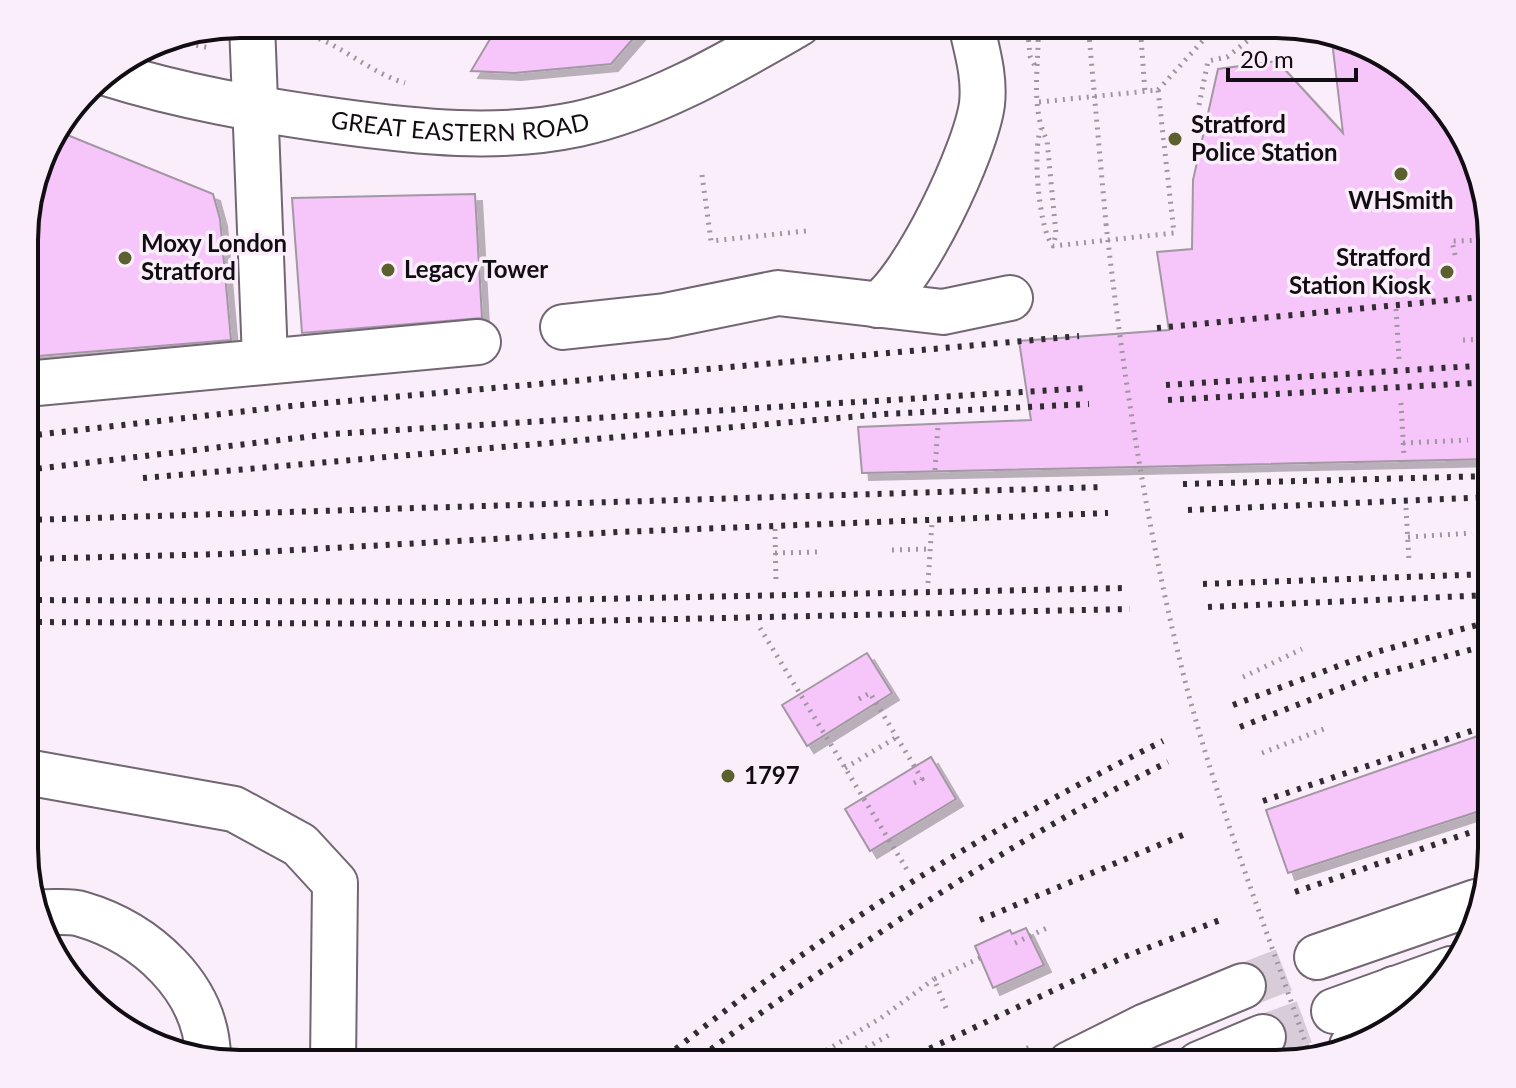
<svg xmlns="http://www.w3.org/2000/svg" width="1516" height="1088" font-family="Lato,sans-serif">
  <defs>
    <filter id="shadow"><feDropShadow dx="7" dy="7" stdDeviation="0" flood-color="#0004"/></filter>
  </defs>
  <rect width="100%" height="100%" fill="#fbeefb"/>
  <g fill="#f6c5fa" stroke="#a397a3" stroke-width="2" filter="url(#shadow)">
    <polygon points="499,24 646,24 611,64 514,73 471,71"/>
    <polygon points="1332,41 1408,69 1469,144 1492,227 1492,459 862,473 858,427 1031,420 1019,341 1169,330 1157,252 1192,249 1193,180 1218,69 1277,61 1343,133"/>
    <polygon points="55,130 213,194 220,219 231,340 26,357 26,212"/>
    <polygon points="475,194 482,318 302,333 292,198"/>
    <polygon points="867,653 892,693 807,746 782,705"/>
    <polygon points="1492,731 1492,807 1288,873 1266,810"/>
    <polygon points="931,757 956,799 870,851 845,809"/>
    <polygon points="1026,928 1044,965 993,988 975,946 1010,930 1012,934"/>
  </g>
  <g fill="none" stroke-linecap="round" stroke-linejoin="round">
    <g stroke="#d8ccd8" stroke-width="44" stroke-dasharray="44 22" stroke-linecap="butt">
      <polyline points="1243,986 1317,957"/>
      <polyline points="1263,1037 1334,1011"/>
    </g>
    <defs>
      <g id="minor">
        <polyline points="252,24 265,359"/>
        <path d="M877 305C915 280 976 150 982 104 985 76 977 51 971 24"/>
        <polyline points="563,327 665,316 778,293 943,312 1010,298"/>
        <polyline points="26,384 478,342"/>
        <polyline points="26,772 234,809 300,845 335,883 333,1064"/>
        <path d="M38 912C52 913 69 910 81 914 146 933 206 987 208 1056"/>
        <polyline points="1317,957 1476,902"/>
        <polyline points="1334,1011 1451,969"/>
        <polyline points="1352,1046 1382,1014 1394,989"/>
        <polyline points="1070,1064 1146,1026 1243,986"/>
        <polyline points="1199,1064 1263,1037"/>
      </g>
      <g id="major">
        <path id="s1" d="M106 73C182 97 258 110 337 121 417 132 498 141 578 124 656 107 730 63 798 24"/>
      </g>
    </defs>
    <use href="#minor" stroke="#716672" stroke-width="48"/>
    <use href="#major" stroke="#716672" stroke-width="48"/>
    <g stroke="#9f96a0" stroke-width="5" stroke-dasharray="2 6" stroke-linecap="butt">
      <polyline points="1027,24 1030,56 1035,66"/>
      <path d="M1038 24C1040 61 1029 107 1047 140L1056 234 1053 246"/>
      <polyline points="1088,24 1106,224"/>
      <polyline points="1140,24 1145,92"/>
      <path d="M296 32C337 39 365 71 405 83"/>
      <polyline points="165,39 210,48"/>
      <polyline points="1158,90 1218,24"/>
      <path d="M1039 102 1158 90 1174 233 1053 246C1039 231 1032 148 1041 129"/>
      <polyline points="1199,105 1208,61 1227,57 1261,30 1260,24"/>
      <polyline points="702,175 711,241 806,231"/>
      <polyline points="1455,255 1452,241 1492,240"/>
      <polyline points="1396,309 1399,359"/>
      <polyline points="1463,340 1492,339"/>
      <polyline points="1401,403 1404,456"/>
      <polyline points="1403,443 1468,440"/>
      <polyline points="935,470 938,425"/>
      <polyline points="1406,508 1409,561"/>
      <polyline points="775,529 776,584"/>
      <polyline points="1408,537 1472,533"/>
      <polyline points="892,550 930,549"/>
      <polyline points="775,553 820,552"/>
      <polyline points="928,583 932,522"/>
      <polyline points="760,628 909,873"/>
      <polyline points="1243,677 1302,649"/>
      <polyline points="859,699 870,693 922,779 912,784"/>
      <polyline points="1262,753 1324,729"/>
      <polyline points="845,768 897,737"/>
      <polyline points="1015,943 1049,927"/>
      <polyline points="946,1008 934,979 980,958"/>
      <polyline points="832,1064 825,1051 881,1018 934,979"/>
      <polyline points="838,1064 889,1035"/>
      <polyline points="990,1064 1030,1047"/>
    </g>
    <use href="#minor" stroke="#fff" stroke-width="44"/>
    <use href="#major" stroke="#fff" stroke-width="44"/>
    <g stroke="#312c32" stroke-width="6" stroke-dasharray="4 8" stroke-linecap="butt">
      <polyline points="1157,328 1492,296"/>
      <polyline points="1166,385 1492,365"/>
      <polyline points="1168,400 1492,382"/>
      <polyline points="26,436 291,406 1079,336"/>
      <polyline points="26,470 331,434 1087,388"/>
      <polyline points="143,478 885,414 1089,404"/>
      <polyline points="1183,484 1492,476"/>
      <polyline points="1188,510 1492,497"/>
      <polyline points="26,520 1103,487"/>
      <polyline points="26,559 224,554 619,532 1108,513"/>
      <polyline points="1203,584 1492,574"/>
      <polyline points="26,600 455,602 1124,588"/>
      <polyline points="1208,607 1492,595"/>
      <polyline points="26,622 449,624 1130,609"/>
      <polyline points="1233,705 1376,652 1492,621"/>
      <polyline points="1240,727 1372,676 1492,644"/>
      <polyline points="1263,801 1492,724"/>
      <polyline points="1295,892 1492,825"/>
      <polyline points="980,920 1190,832"/>
      <path d="M657 1064C813 938 984 830 1163 741"/>
      <path d="M692 1064C748 1020 807 981 866 942 964 876 1063 814 1168 762"/>
      <polyline points="897,1064 1124,957 1220,920"/>
    </g>
    <path stroke="#9f96a0" stroke-width="5" stroke-dasharray="2 6" stroke-linecap="butt" d="M1106 224C1123 372 1145 520 1181 665 1214 798 1266 926 1310 1056"/>
  </g>
  <g fill="#5b602e" stroke="#fbeefb" stroke-width="3">
    <circle cx="1175" cy="139" r="8"/>
    <circle cx="1401" cy="174" r="8"/>
    <circle cx="125" cy="258" r="8"/>
    <circle cx="388" cy="270" r="8"/>
    <circle cx="1447" cy="272" r="8"/>
    <circle cx="728" cy="776" r="8"/>
  </g>
  <g text-anchor="middle" stroke-width="7" stroke-linejoin="round" paint-order="stroke">
    <g font-size="24" fill="#110d12" stroke="#fbeefb">
      <text dy="8" stroke="none"><textPath href="#s1" startOffset="360">GREAT EASTERN ROAD</textPath></text>
    </g>
    <g font-size="24" font-weight="bold" fill="#110d12" stroke="#fbeefb" text-anchor="start">
      <text x="1191" y="133">Stratford<tspan x="1191" dy="28">Police Station</tspan></text>
      <text x="1401" y="209" text-anchor="middle">WHSmith</text>
      <text x="141" y="252">Moxy London<tspan x="141" dy="28">Stratford</tspan></text>
      <text x="1431" y="266" text-anchor="end">Stratford<tspan x="1431" dy="28">Station Kiosk</tspan></text>
      <text x="404" y="278">Legacy Tower</text>
      <text x="744" y="784">1797</text>
    </g>
  </g>
  <path d="M0 0H1516V1088H0ZM240 38H1276A202 202 0 0 1 1478 240V848A202 202 0 0 1 1276 1050H240A202 202 0 0 1 38 848V240A202 202 0 0 1 240 38Z" fill="#fbeefb" fill-rule="evenodd"/>
  <path fill="none" stroke="#110d12" stroke-width="4" d="M240 38H1276A202 202 0 0 1 1478 240V848A202 202 0 0 1 1276 1050H240A202 202 0 0 1 38 848V240A202 202 0 0 1 240 38Z"/>
  <path d="M1228 68v12h128v-12" fill="none" stroke="#110d12" stroke-width="4"/>
  <text x="1240" y="68" font-size="24" fill="#110d12" stroke="#fbeefb" stroke-width="6" paint-order="stroke">20 m</text>
</svg>
